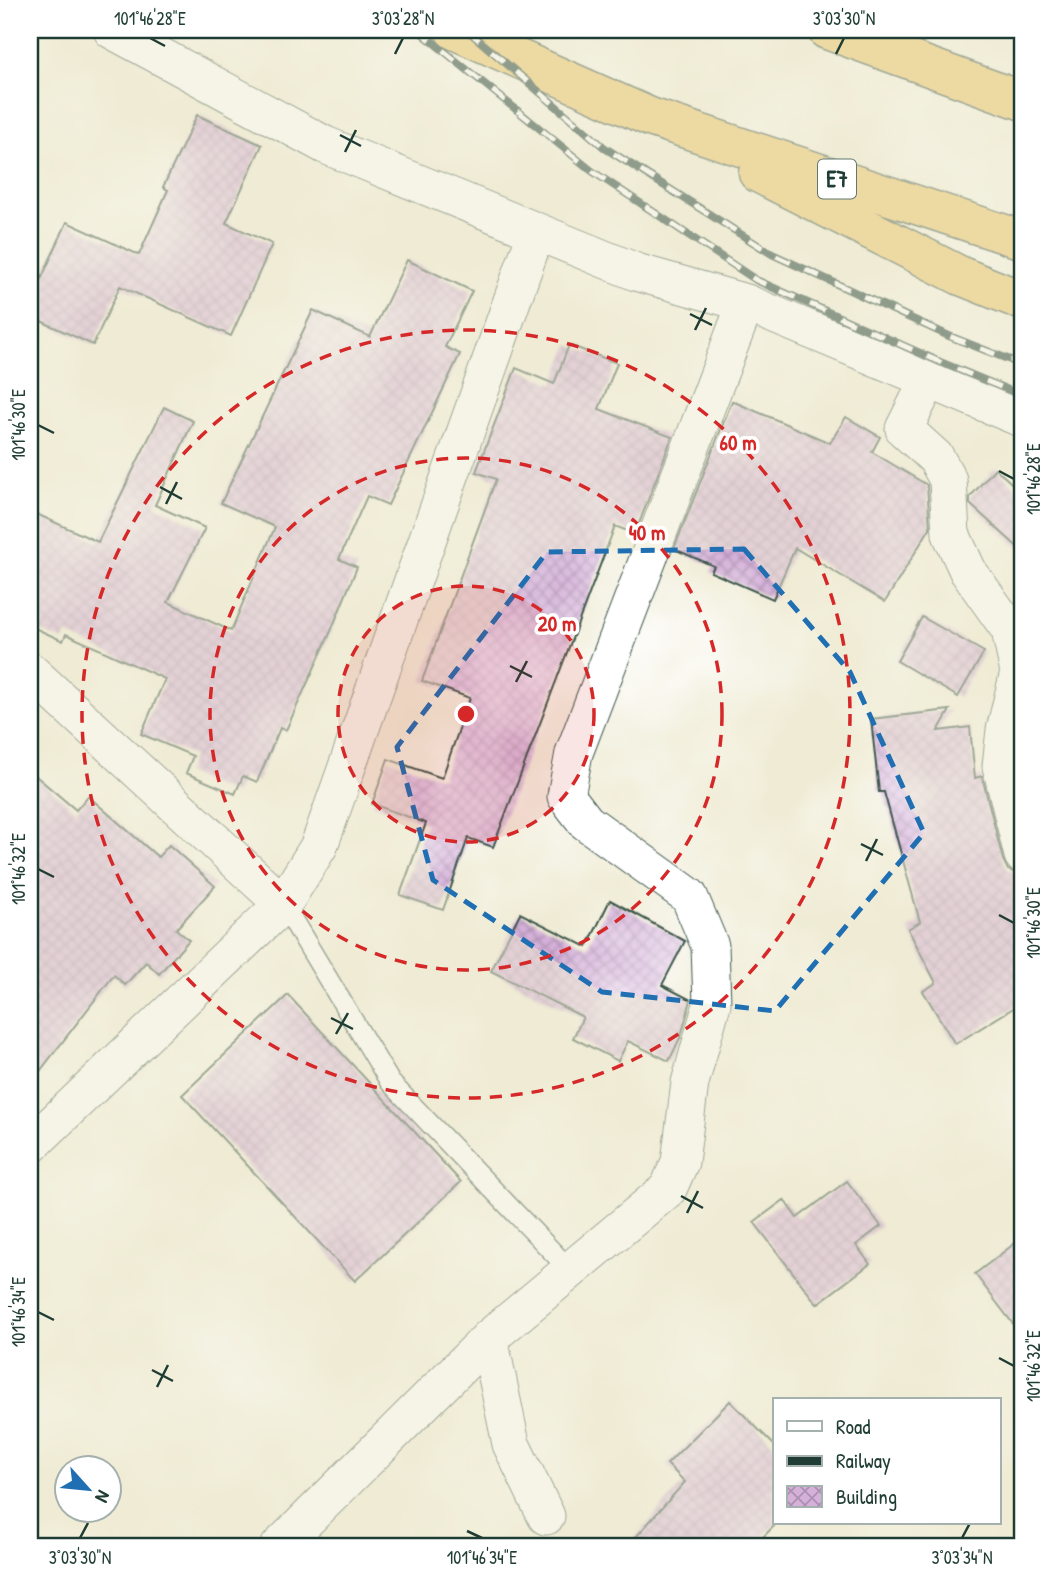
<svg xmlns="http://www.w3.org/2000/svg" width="1053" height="1577" font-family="'Patrick Hand',sans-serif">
  <defs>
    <pattern id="building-cross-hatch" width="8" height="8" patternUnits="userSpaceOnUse" patternTransform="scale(1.75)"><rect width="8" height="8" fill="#d5b0d9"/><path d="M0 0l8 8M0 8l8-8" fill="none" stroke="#ac90b1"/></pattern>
  </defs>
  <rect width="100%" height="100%" fill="#fff"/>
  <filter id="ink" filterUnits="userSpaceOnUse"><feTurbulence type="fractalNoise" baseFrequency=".0143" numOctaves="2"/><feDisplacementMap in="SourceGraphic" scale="14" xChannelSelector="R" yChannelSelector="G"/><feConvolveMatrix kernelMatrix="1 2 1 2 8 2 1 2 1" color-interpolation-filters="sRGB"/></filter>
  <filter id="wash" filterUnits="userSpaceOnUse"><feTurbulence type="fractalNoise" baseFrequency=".00686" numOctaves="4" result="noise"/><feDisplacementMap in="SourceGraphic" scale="28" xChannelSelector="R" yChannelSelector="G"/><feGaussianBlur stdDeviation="1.57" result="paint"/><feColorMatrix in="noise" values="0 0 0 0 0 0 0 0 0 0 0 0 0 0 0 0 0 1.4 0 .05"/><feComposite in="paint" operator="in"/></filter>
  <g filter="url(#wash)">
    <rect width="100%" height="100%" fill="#efebd4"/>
    <g id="blocks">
      <g fill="url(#building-cross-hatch)">
        <polygon points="197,115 262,145 226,223 272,244 231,336 120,286 93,345 30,316 30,304 67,222 139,255 168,190 163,187"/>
        <polygon points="407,260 472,291 445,347 460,354 388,505 367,496 339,559 357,567 331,631 286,730 280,728 257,782 243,776 235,794 186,773 193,756 141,734 165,679 66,634 63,641 30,626 30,511 98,542 164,407 193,421 155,505 205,528 168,602 231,631 275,527 221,503 313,310 370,337"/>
        <polygon points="569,345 617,363 599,409 672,437 635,534 615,526 493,847 468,838 443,910 400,895 426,823 372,804 388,759 442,778 470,698 422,681 496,479 476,472 516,368 554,384"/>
        <polygon points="732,401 830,443 846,417 880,437 872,452 927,485 930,528 885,602 795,548 773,599 711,572 714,566 674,549"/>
        <polygon points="995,468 1023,494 1023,552 970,504 970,497"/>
        <polygon points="922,617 984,652 958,697 897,661"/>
        <polygon points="950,710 938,731 970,727 975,778 982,776 1003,860 1008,870 1023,875 1023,1002 955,1044 923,991 936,983 908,929 920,922 884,792 879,792 871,719"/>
        <polygon points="30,771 76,810 88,796 158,857 169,845 215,886 176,929 189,940 159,974 146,962 125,985 114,975 30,1084"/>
        <polygon points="610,900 685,941 662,985 691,1000 681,1036 669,1061 628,1041 618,1061 573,1038 583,1017 491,971 520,913 587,947"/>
        <polygon points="288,995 461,1182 355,1281 182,1095"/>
        <polygon points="847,1181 881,1226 856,1245 870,1264 817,1304 754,1222 784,1200 797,1218"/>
        <polygon points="1023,1237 1023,1337 975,1274"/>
        <polygon points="730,1401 775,1446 775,1525 753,1547 627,1547 685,1482 667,1464"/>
      </g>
    </g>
  </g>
  <g filter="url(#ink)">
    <use href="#blocks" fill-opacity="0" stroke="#3e574c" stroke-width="2"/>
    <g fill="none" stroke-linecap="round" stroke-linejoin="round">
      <defs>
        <polyline id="service" points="283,904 390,1082 569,1269"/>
        <g id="minor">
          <polyline points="112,30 325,145 636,272 746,303 1023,419"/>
          <polyline points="929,379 904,429 936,458 948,480 951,534 968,571 1010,630 1019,672 1005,730 1001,766 1023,855"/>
          <polyline points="30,671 283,904"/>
          <polyline points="30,1146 283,904 319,846 536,233"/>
          <polyline points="489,1338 511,1444 546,1516"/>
          <polyline points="279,1547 489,1338 668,1189 680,1162 690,1083 712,1004 710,946 689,896 586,822 566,796 574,753 746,303"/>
        </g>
        <g id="motorway">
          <polyline points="454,30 650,117 1023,240"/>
          <polyline points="827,30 1023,101"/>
          <polyline points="758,173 961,276 1023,301"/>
        </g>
      </defs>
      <use href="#service" stroke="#3e574c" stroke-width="22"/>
      <use href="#minor" stroke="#3e574c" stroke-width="39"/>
      <use href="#motorway" stroke="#3e574c" stroke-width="41"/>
      <use href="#service" stroke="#fff" stroke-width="19"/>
      <use href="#minor" stroke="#fff" stroke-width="37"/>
      <use href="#motorway" stroke="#ecc569" stroke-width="38"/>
      <defs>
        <g id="rail">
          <polyline points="418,30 592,171 756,280 940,362 1023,396"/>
          <polyline points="467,30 605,148 772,254 949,336 1023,365"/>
        </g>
      </defs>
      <use href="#rail" stroke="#1f3d34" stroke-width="8"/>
      <use href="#rail" stroke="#fff" stroke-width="5" stroke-dasharray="16" stroke-linecap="butt"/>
    </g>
  </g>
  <path d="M0 0H1053V1577H0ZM744 549 850 672 924 833 775 1011 602 992 433 880 397 747 547 552Z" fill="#efebd4" fill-opacity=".55" fill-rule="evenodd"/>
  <path fill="none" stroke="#1f6fb2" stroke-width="5" stroke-dasharray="14 9" stroke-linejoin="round" d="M744 549 850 672 924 833 775 1011 602 992 433 880 397 747 547 552Z"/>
  <path fill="none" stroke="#1f3d34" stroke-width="2.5" d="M150 38 165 46M395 54 403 38M836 54 844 38M340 135 361 146M345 152 356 130M690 314 712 325M695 330 706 308M38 425 54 433M999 471 1014 479M160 487 182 499M166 504 177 482M510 666 532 677M516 682 527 661M861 844 883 855M866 861 877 839M38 869 54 877M999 915 1014 923M331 1018 353 1029M336 1034 348 1013M681 1196 703 1208M687 1213 698 1191M38 1312 54 1320M999 1358 1014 1366M152 1370 173 1381M157 1387 168 1365M467 1531 482 1538M80 1538 88 1523M962 1538 970 1523"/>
  <circle cx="466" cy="714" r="128" fill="#d62828" fill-opacity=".12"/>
  <g fill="none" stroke="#d62828" stroke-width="3.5" stroke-dasharray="12 9">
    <circle cx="466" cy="714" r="128"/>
    <circle cx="466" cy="714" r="256"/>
    <circle cx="466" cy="714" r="384"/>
  </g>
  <g text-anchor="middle" stroke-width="7" stroke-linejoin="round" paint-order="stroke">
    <rect fill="#fff" stroke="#627771" stroke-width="2" x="818" y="159.5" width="38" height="39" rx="5"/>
    <g font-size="23" font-weight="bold" fill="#1f3d34">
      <text x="837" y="187">E7</text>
    </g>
  </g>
  <circle cx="466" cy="714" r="10" fill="#d62828" stroke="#fff" stroke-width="3.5"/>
  <g font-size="21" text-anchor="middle" font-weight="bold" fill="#d62828" stroke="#fff" stroke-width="7" stroke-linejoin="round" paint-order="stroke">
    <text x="738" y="450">60 m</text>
    <text x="647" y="540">40 m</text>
    <text x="557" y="631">20 m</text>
  </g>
  <rect width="1053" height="1577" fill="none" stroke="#fff" stroke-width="77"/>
  <rect x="773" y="1398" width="228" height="126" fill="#ffffff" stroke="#a5b1ae" stroke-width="2"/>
  <rect x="787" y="1421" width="35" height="10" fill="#ffffff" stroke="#a5b1ae" stroke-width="2"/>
  <text x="836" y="1434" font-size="21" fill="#1f3d34">Road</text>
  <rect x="787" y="1456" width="35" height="10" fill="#1f3d34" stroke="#a5b1ae" stroke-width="2"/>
  <text x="836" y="1468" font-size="21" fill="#1f3d34">Railway</text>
  <rect x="787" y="1486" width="35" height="21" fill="url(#building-cross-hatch)" stroke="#a5b1ae" stroke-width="2"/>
  <text x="836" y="1504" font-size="21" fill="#1f3d34">Building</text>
  <g transform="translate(88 1489) rotate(117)"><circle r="33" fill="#ffffff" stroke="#a5b1ae" stroke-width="2"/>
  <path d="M0-5L12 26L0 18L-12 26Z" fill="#1f6fb2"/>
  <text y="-10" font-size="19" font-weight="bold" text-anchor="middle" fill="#1f3d34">N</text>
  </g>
  <rect x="38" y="38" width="976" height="1500" fill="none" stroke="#1f3d34" stroke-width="2.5"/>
  <g font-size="18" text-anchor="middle" fill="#1f3d34">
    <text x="150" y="25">101°46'28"E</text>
    <text x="403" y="25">3°03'28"N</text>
    <text x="844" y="25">3°03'30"N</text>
    <text transform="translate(19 425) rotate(-90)" y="6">101°46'30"E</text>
    <text transform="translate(1034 479) rotate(-90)" y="6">101°46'28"E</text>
    <text transform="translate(19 869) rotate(-90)" y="6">101°46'32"E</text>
    <text transform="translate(1034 923) rotate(-90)" y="6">101°46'30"E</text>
    <text transform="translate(19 1312) rotate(-90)" y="6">101°46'34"E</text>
    <text transform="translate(1034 1366) rotate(-90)" y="6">101°46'32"E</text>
    <text x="80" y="1564">3°03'30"N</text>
    <text x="482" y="1564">101°46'34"E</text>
    <text x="962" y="1564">3°03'34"N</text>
  </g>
</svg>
